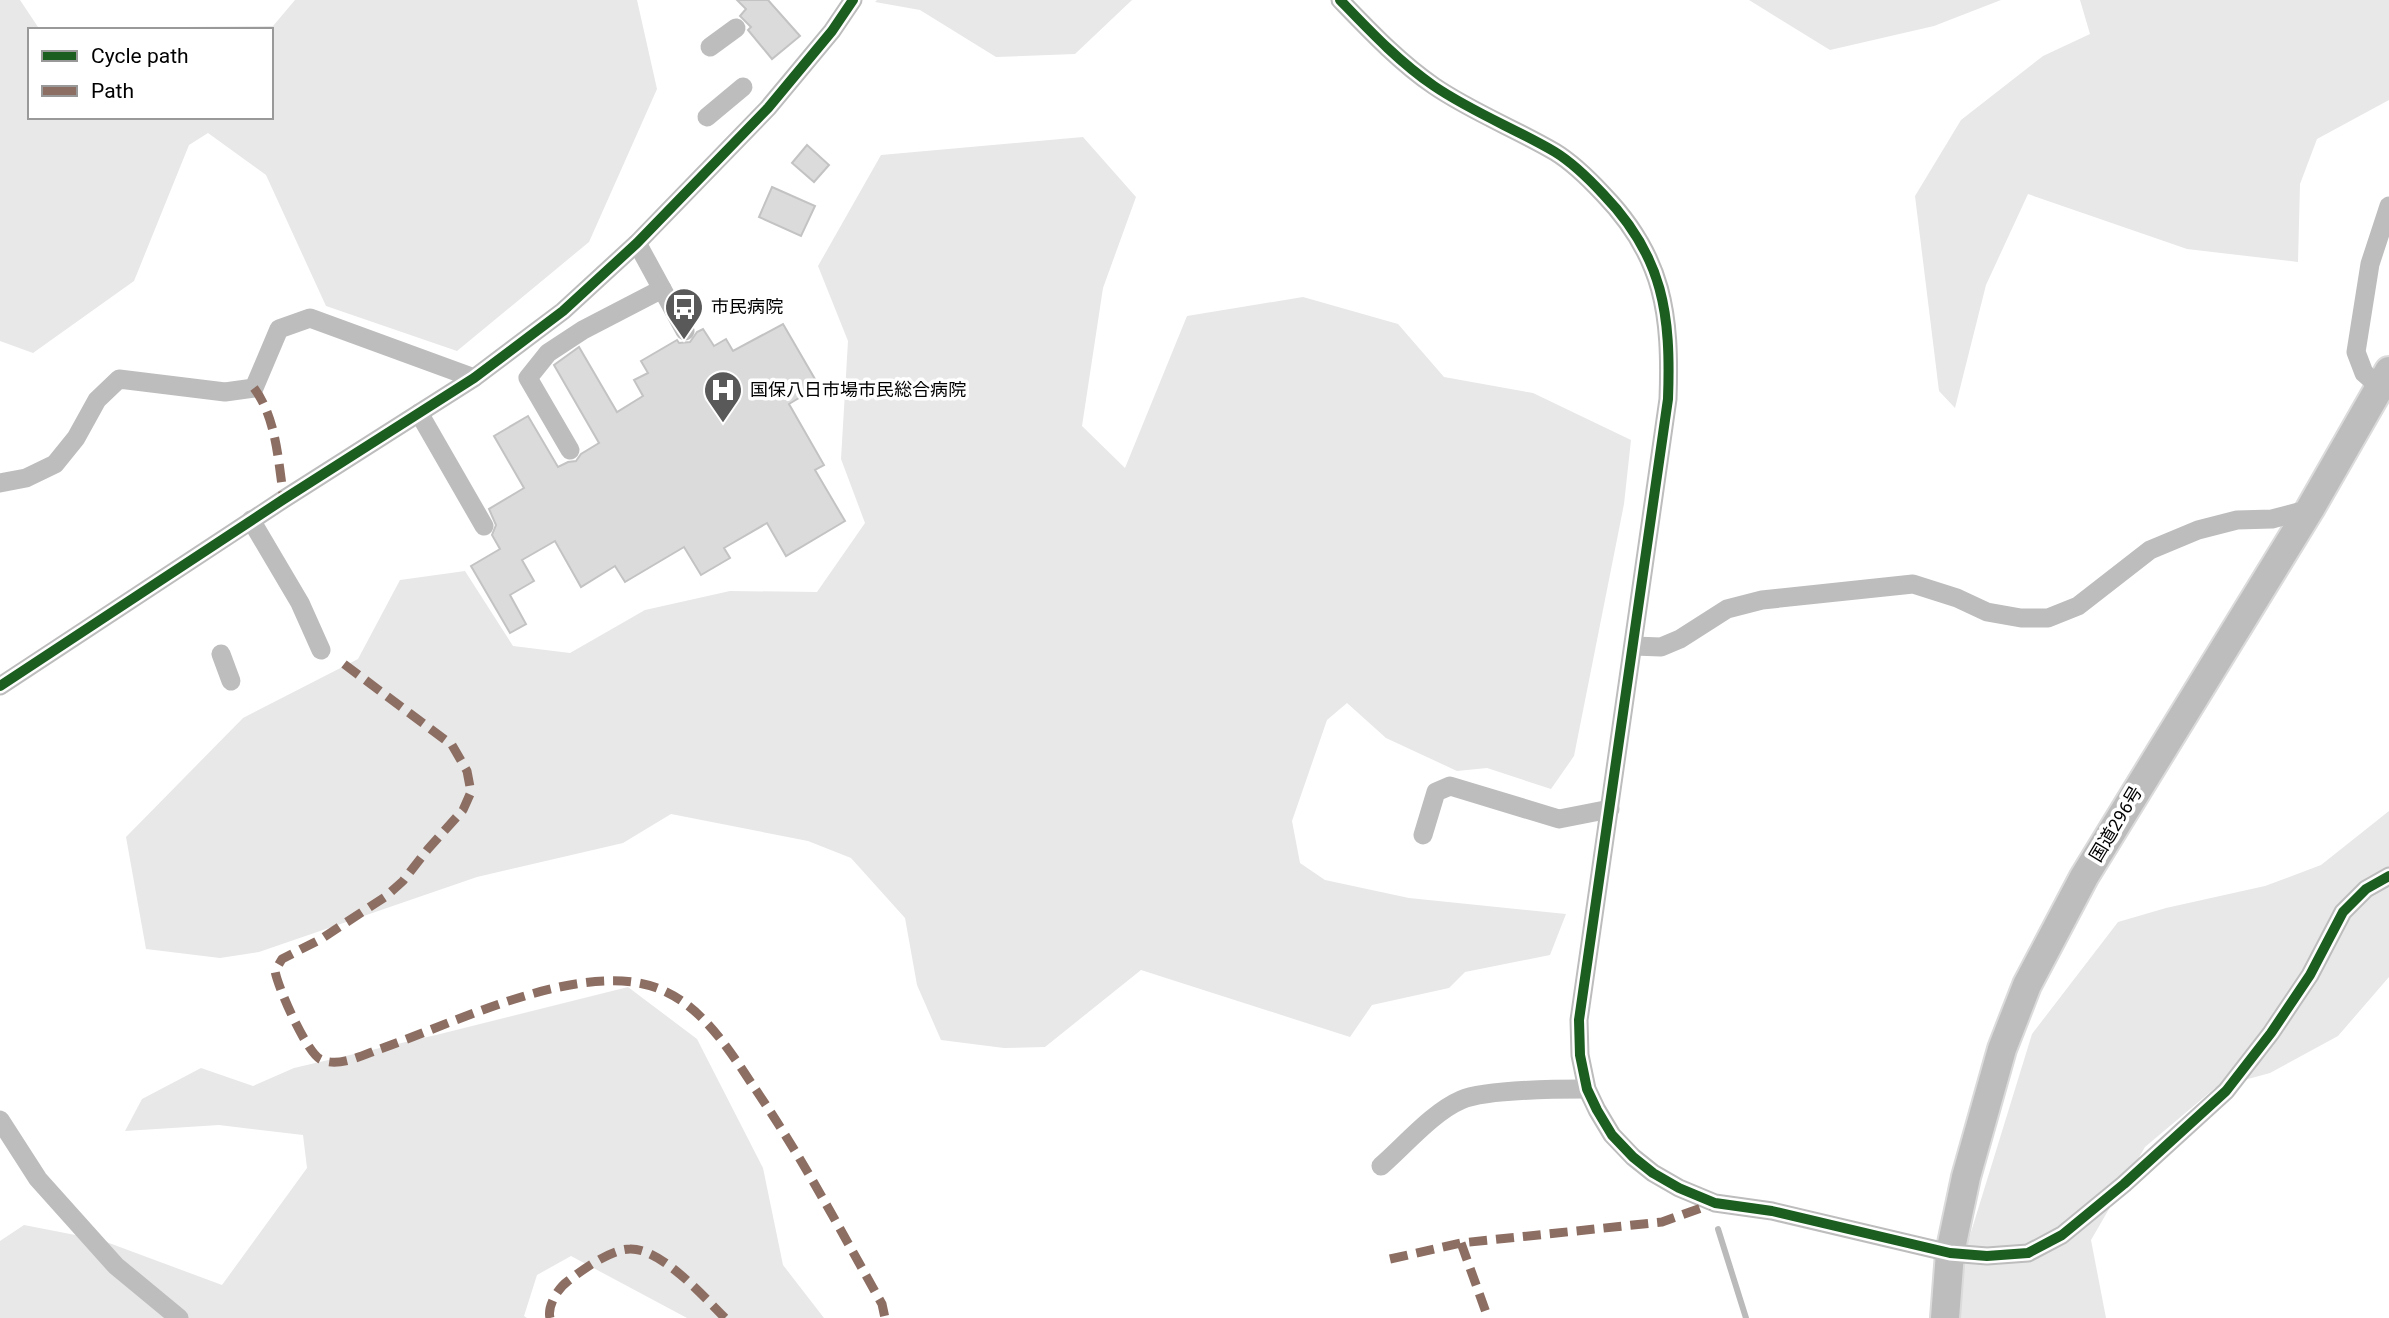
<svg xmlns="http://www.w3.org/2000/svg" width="2389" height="1318" font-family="Roboto,'Noto Sans JP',sans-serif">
  <rect width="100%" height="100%" fill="#fff"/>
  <g fill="#e8e8e8">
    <polygon points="0,0 20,0 40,30 30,30 30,117 271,117 271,30 178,30 183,27 273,26 295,0 637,0 657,89 589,242 457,351 326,306 266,175 208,133 189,145 134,281 33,353 0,341"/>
    <polygon points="877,0 1132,0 1075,54 996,57 920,10 875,2"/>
    <polygon points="1749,0 2001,0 1934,26 1830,50"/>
    <polygon points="2080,0 2389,0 2389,100 2317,139 2300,184 2298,262 2187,249 2028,194 1986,285 1955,408 1939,391 1915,196 1961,120 2043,56 2090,34"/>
    <polygon points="1083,137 1136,197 1103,288 1082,426 1125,468 1187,316 1303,297 1398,324 1444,377 1533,393 1631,440 1624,504 1574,756 1551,789 1487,768 1457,771 1386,738 1347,703 1327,720 1292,821 1300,863 1325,880 1409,898 1566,914 1550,955 1465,972 1449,988 1372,1005 1350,1037 1141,970 1045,1047 1004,1048 941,1040 917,985 905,918 851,858 808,841 671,814 623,843 477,877 259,952 220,958 146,949 126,837 243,718 358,659 400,580 465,571 513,646 570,653 645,610 730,591 817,592 865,523 841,459 848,341 818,266 881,155"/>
    <polygon points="2389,811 2389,977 2338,1036 2270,1073 2215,1088 2145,1147 2091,1240 2106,1318 1959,1318 1959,1271 2032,1034 2118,922 2166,908 2265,886 2321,865"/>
    <polygon points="628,987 697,1039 763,1168 783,1265 824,1318 687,1318 571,1256 537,1275 524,1316 527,1318 0,1318 0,1241 24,1225 101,1240 222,1285 307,1168 303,1135 219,1125 125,1131 142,1099 201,1068 253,1086 294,1068 436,1035"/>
  </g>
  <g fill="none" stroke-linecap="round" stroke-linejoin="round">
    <polyline stroke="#bababa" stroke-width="6" points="1718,1229 1746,1318"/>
  </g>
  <g fill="#dbdbdb" stroke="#c3c3c3" stroke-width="2">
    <polygon points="737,0 768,0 800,36 772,59 748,30 751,27 740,16 746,9"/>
    <polygon points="807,145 829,165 814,182 792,163"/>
    <polygon points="772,187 815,206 801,236 759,217"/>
    <polygon points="783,324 819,386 789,404 824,465 815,470 845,521 786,556 767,523 724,548 730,558 701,575 684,547 625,582 615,566 581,587 555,541 522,560 534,581 510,595 526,624 510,633 471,566 500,549 492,535 496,525 489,509 524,488 494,436 528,416 558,467 568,462 576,461 581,454 599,443 554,365 579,347 617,412 643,396 634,380 648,373 641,361 677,340 679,343 690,342 697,332 703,329 714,346 726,339 733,351"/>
  </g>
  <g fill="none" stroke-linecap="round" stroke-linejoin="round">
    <defs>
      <polyline id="highway" points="1945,1318 1950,1253 1966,1177 2002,1049 2027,985 2084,877 2310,509 2389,371"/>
    </defs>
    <use href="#highway" stroke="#dbdbdb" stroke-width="32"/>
    <g stroke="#bdbdbd" stroke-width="19">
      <path d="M1340 0C1369 30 1399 62 1434 86 1472 112 1516 129 1555 152 1573 163 1589 179 1603 194 1664 257 1671 315 1668 399L1579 1020 1580 1055 1587 1089 1597 1110 1612 1135 1633 1157 1653 1173 1679 1188 1715 1203 1772 1211 1950 1253 1987 1256 2028 1253 2062 1235 2124 1184 2226 1091 2271 1033 2310 975 2343 912 2366 889 2389 876"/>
      <polyline points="710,47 736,28"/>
      <polyline points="707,117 743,87"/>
      <polyline points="637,243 685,331"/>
      <polyline points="2380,387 2364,373 2356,352 2370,264 2389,206"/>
      <polyline points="419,413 484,526"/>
      <polyline points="570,450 528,378 548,353 583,330 662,289"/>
      <polyline points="0,483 26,478 55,464 76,438 97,400 119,379 225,392 254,388 279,329 310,318 474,378"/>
      <polyline points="251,520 300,603 321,650"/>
      <polyline points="1634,646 1661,647 1680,639 1727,609 1762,600 1913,584 1957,598 1987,612 2021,618 2048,618 2078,606 2150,550 2198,530 2237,520 2272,519 2310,509"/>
      <polyline points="221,654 231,681"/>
      <polyline points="0,686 284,499 474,378 563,311 637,243 768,108 832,31 853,0"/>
      <polyline points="1423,835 1436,792 1450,786 1559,819 1610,809"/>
      <polyline points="0,1120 38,1179 116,1266 179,1318"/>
      <path d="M1381 1166C1405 1145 1433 1112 1461 1100 1486 1089 1558 1089 1587 1089"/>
    </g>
    <use href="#highway" stroke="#bdbdbd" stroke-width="28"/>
    <g stroke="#8d6e63" stroke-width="9" stroke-dasharray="18 9" stroke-linecap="butt">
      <path d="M254 388C277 419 278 462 284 499"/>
      <path d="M344 664 452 745 467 771 471 792 463 810 428 849 403 881 385 897 321 939 282 959 275 971C278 988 306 1051 320 1059 337 1068 361 1056 377 1050 451 1025 585 956 662 990 706 1009 732 1055 758 1093 804 1161 842 1233 882 1304L885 1318"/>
      <polyline points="1461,1243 1488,1318"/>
      <polyline points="1390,1259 1461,1243 1662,1222 1715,1203"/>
      <path d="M550 1318C547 1306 558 1288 568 1281 582 1270 611 1249 630 1249 661 1248 704 1297 725 1318"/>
    </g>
    <defs>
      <g id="cycleway">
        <path d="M1340 0C1369 30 1399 62 1434 86 1472 112 1516 129 1555 152 1573 163 1589 179 1603 194 1664 257 1671 315 1668 399L1579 1020 1580 1055 1587 1089 1597 1110 1612 1135 1633 1157 1653 1173 1679 1188 1715 1203 1772 1211 1950 1253 1987 1256 2028 1253 2062 1235 2124 1184 2226 1091 2271 1033 2310 975 2343 912 2366 889 2389 876"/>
        <polyline points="0,686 284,499 474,378 563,311 637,243 768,108 832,31 853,0"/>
      </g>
    </defs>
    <use href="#cycleway" stroke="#fff" stroke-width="15"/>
    <use href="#cycleway" stroke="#1b5e20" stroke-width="10"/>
  </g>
  <defs>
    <symbol id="bus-pin" viewBox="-11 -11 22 30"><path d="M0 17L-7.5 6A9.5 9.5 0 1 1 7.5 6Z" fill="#595959" stroke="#fff"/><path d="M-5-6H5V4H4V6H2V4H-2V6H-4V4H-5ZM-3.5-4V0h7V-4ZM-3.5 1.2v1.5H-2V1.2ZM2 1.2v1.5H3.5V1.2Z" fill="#fff"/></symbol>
    <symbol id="hospital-pin" viewBox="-11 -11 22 30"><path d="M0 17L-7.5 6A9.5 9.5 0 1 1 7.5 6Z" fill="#595959" stroke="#fff"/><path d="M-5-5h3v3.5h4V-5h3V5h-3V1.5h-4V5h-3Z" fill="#fff"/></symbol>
  </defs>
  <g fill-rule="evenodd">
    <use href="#bus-pin" x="662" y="285" width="44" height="60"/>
    <use href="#hospital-pin" x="701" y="368" width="44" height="60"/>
  </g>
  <g text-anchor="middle" stroke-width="7" stroke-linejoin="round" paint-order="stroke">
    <g font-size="18" fill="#000" stroke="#fff" text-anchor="start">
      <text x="711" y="313">市民病院</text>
      <text x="750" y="396">国保八日市場市民総合病院</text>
    </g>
    <g font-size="18" fill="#000" stroke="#fff">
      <text transform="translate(2116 824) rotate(-59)" y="6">国道296号</text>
    </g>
  </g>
  <rect x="28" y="28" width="245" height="91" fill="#ffffff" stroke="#999999" stroke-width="2"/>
  <rect x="42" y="51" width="35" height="10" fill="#1b5e20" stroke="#999999" stroke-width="2"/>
  <text x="91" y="63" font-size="21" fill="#000000">Cycle path</text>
  <rect x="42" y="86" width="35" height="10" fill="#8d6e63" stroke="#999999" stroke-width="2"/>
  <text x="91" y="98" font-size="21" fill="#000000">Path</text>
</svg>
